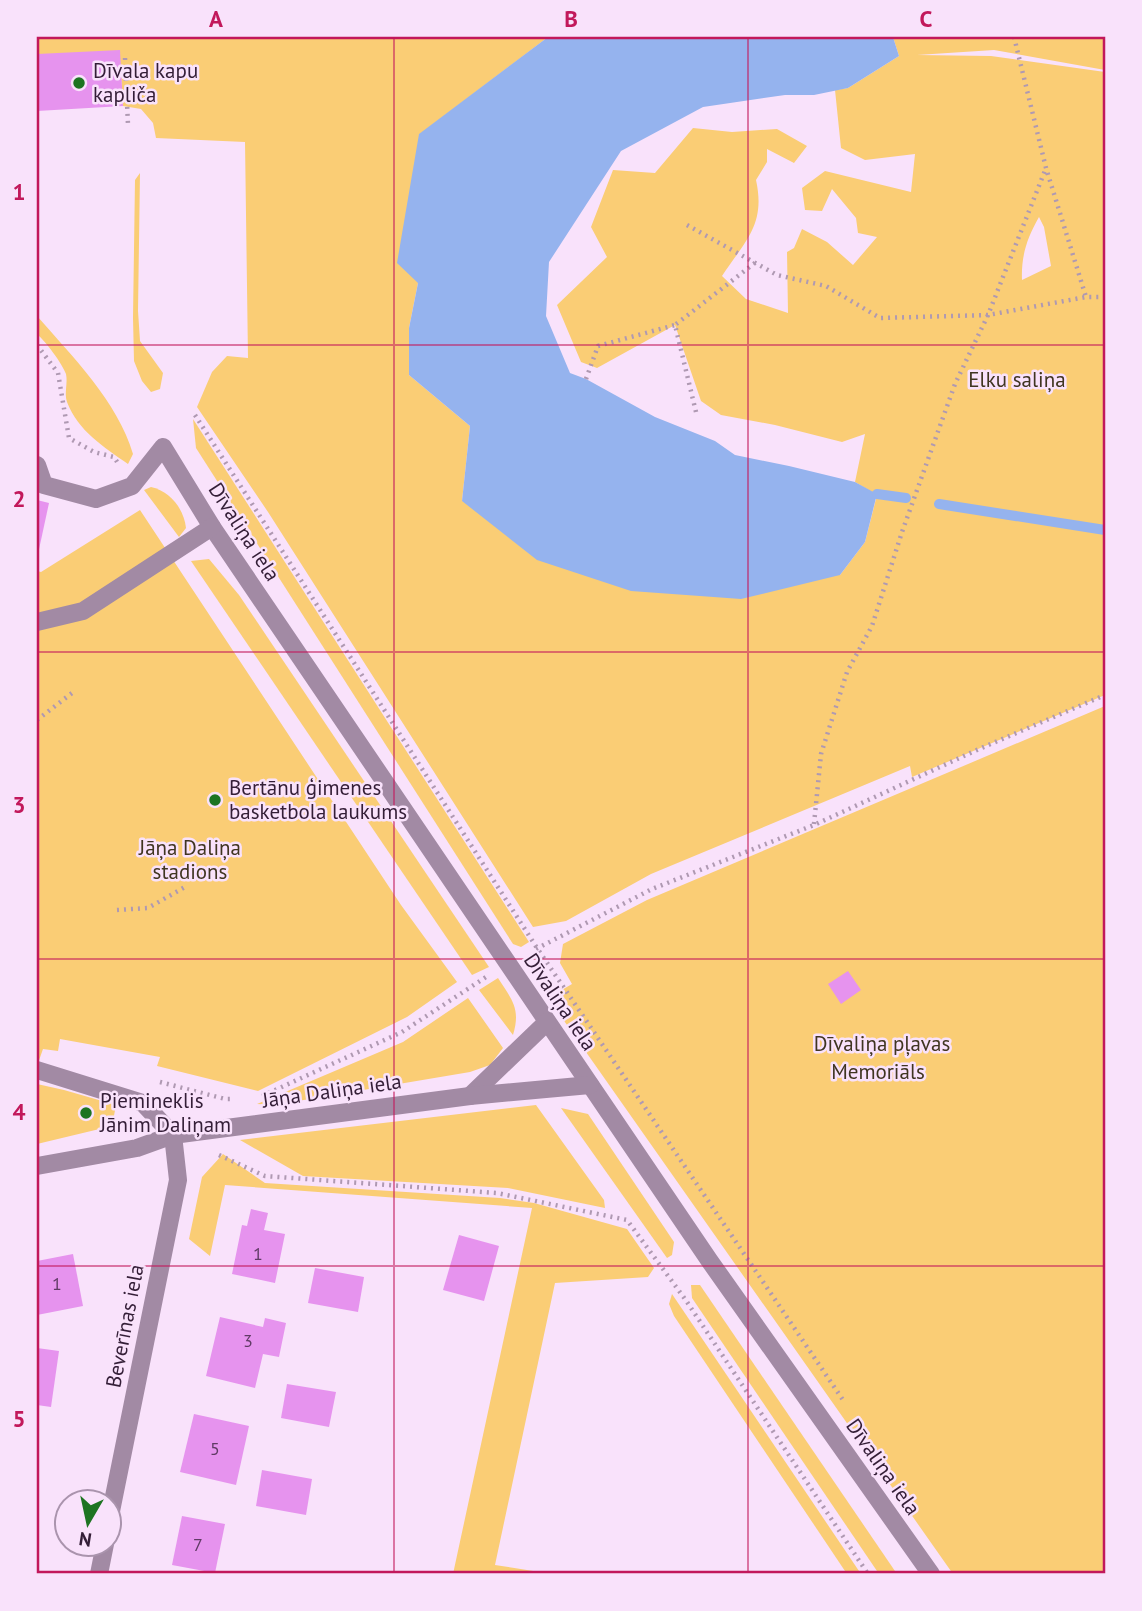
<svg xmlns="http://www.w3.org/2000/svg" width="1142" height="1611" font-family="'PT Sans',sans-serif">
  <rect width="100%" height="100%" fill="#f9e2fb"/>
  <g fill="#facd75" fill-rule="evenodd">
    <path d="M37 37H548L419 135 418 283 409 328V375L470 426 462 501 840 575 865 542 877 495 855 482 865 434 842 442 775 425 721 415 701 401 675 325 597 368 581 362 557 305 607 257 591 227 613 170 655 173 693 128 732 132 777 129 807 146 794 163 767 149V162L756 180C766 225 745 241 722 276L746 299 788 313 787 252 794 248 802 229 827 242 853 265 877 237 858 233 856 218 832 189 822 211 805 210 802 188 825 171 911 192 915 154 865 160 841 148 835 90 848 88 899 56 893 37H1105V70L994 50 917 55 991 56 1105 72V695L912 777 910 766 651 874 566 921 533 927 268 512 197 407 212 372 227 356 248 358 245 142 156 138 153 123 141 109 123 106 120 59 37 70ZM1039 217 1044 227 1051 266 1022 280C1021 256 1027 238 1039 217Z"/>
    <polygon points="140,173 138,311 140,341 163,373 160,389 151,392 142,381 134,361 133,318 135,180"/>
    <path d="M37 316C72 356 118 402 133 454L128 464C104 447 78 431 67 402 64 393 68 383 66 374 62 363 46 342 37 334Z"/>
    <polygon points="193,419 529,942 521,947 513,944 196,448"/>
    <path d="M151 487C170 491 184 509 186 528L179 537 144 490Z"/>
    <polygon points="140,510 401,905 457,982 407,1017 258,1091 157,1066 160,1057 60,1039 58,1051 43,1049 37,1066 37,571 41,572"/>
    <polygon points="209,559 239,595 489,967 472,975 191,561"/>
    <polygon points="1105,706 1105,1574 953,1574 548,998 572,984 560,963 563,944 647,900"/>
    <path d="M498 978C512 1000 521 1008 513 1035L479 990Z"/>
    <polygon points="468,998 503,1048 490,1065 470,1072 274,1105 257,1104 403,1042"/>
    <polygon points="37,1084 64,1090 116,1105 112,1126 37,1144"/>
    <polygon points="536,1105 604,1200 605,1208 508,1188 303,1176 240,1140"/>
    <polygon points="561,1108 588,1114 674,1242 672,1255 667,1258"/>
    <polygon points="223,1154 265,1183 500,1198 534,1203 627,1229 654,1268 648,1277 555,1283 495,1565 552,1574 453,1574 532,1208 225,1185 210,1256 189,1239 202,1177"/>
    <polygon points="691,1285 700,1285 897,1574 879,1574 692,1298"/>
    <polygon points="672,1294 861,1574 847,1574 674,1316 669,1304"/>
  </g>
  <polygon fill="#95b3ee" points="548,37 893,37 899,56 848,88 814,95 785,95 703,107 621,151 549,262 546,316 570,373 586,379 655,417 715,441 735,455 789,466 855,482 877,494 865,542 840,575 741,599 631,591 537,560 462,501 470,426 409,375 409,328 418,283 397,263 419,134"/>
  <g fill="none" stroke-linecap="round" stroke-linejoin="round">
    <g stroke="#95b3ee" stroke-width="10">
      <polyline points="877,494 906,498"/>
      <polyline points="939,504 1105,530"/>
    </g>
  </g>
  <g fill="#e693ee">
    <polygon points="120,50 123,106 37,111 37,54"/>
    <polygon points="37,500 49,503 38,554 37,554"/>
    <polygon points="848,971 861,990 841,1004 828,984"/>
    <polygon points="251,1209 268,1213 264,1230 285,1234 275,1283 232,1274 242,1225 247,1226"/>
    <polygon points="459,1235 499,1246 484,1301 443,1290"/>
    <polygon points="73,1254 83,1306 37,1315 37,1261"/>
    <polygon points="315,1268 364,1277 358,1312 308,1303"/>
    <polygon points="220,1317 263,1327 265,1318 286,1323 279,1357 263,1354 255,1388 206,1376"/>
    <polygon points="37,1348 59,1351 51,1407 37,1405"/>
    <polygon points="287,1384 336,1392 329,1427 281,1418"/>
    <polygon points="194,1414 249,1426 236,1485 180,1472"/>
    <polygon points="262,1470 312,1479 306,1515 256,1506"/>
    <polygon points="182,1516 225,1524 215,1573 172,1565"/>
  </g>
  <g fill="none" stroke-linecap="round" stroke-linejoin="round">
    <g stroke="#af99b2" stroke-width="4.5" stroke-dasharray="2 5" stroke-linecap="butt">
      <polyline points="1014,37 1046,168 1086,297"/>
      <polyline points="125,58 128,125"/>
      <polyline points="687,225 777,275 826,286 880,318 988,315 1046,168"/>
      <polyline points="37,345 58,373 69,438 94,452 114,457 119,465"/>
      <polyline points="586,379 598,346 675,325"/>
      <polyline points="696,412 675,325 756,262"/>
      <polyline points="195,415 537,948 843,1400"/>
      <polyline points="37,720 72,693"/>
      <polyline points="814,824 821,754 847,672 872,626 902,532 955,384 988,315 1086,297 1105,297"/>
      <polyline points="117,910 148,908 185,887"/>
      <polyline points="536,949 652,889 814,825 979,749 1105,695"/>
      <polyline points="160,1082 225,1099 233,1099"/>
      <polyline points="262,1096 402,1032 486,977"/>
      <polyline points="219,1155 265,1176 497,1193 627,1220 685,1299 868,1574"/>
    </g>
    <g stroke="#a28aa4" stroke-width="18">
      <polyline points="37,465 44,485 96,499 132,486 163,447 212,527 709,1260 931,1574"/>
      <polyline points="37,622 83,611 212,527"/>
      <polyline points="37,1070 143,1103 173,1135"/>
      <polyline points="470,1096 547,1022"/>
      <polyline points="37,1166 137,1148 173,1135 470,1096 590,1085"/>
      <polyline points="108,1526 178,1180 173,1135"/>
      <polyline points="99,1574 105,1544"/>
    </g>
  </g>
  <path fill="none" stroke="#c2185b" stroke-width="2" stroke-opacity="0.55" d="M394 37V1574M748 37V1574M37 345H1105M37 652H1105M37 959H1105M37 1266H1105"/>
  <g fill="#1d7421" stroke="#f9e2fb" stroke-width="2.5">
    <circle cx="79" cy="83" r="7"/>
    <circle cx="215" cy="800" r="7"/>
    <circle cx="86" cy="1113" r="7"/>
  </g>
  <g text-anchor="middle" stroke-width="5" stroke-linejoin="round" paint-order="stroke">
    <g font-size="18" fill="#603b65">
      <text x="258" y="1260">1</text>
      <text x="57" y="1290">1</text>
      <text x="248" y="1347">3</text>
      <text x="215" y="1455">5</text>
      <text x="198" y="1551">7</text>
    </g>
    <g font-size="21" fill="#341e37" stroke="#f9e2fb" text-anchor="start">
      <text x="93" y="78">Dīvala kapu<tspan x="93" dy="24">kapliča</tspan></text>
      <text x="229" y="795">Bertānu ģimenes<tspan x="229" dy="24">basketbola laukums</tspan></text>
      <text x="100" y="1108">Piemineklis<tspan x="100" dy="24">Jānim Daliņam</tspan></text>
    </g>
    <g font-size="21" fill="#403521" stroke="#f9e2fb">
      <text x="1017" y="387">Elku saliņa</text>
      <text x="190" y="855">Jāņa Daliņa<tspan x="190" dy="24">stadions</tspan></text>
      <text x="882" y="1051">Dīvaliņa pļavas</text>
      <text x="878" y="1079">Memoriāls</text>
    </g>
    <g font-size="21" fill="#341e37" stroke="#f9e2fb">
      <text transform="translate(244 532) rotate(57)" y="7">Dīvaliņa iela</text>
      <text transform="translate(560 1002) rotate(56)" y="7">Dīvaliņa iela</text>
      <text transform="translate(332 1091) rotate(-8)" y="7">Jāņa Daliņa iela</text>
      <text transform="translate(125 1326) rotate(-79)" y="7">Beverīnas iela</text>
      <text transform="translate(883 1467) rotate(55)" y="7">Dīvaliņa iela</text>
    </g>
  </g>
  <rect width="1142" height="1611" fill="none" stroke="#f9e2fb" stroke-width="77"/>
  <g transform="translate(88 1523) rotate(189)"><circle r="33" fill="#f9e2fb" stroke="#aa94ad" stroke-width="2"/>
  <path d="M0-5L12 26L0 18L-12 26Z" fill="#1d7421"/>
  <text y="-10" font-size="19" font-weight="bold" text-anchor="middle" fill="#341e37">N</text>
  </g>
  <rect x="38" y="38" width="1066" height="1534" fill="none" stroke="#c2185b" stroke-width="2.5"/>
  <g font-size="23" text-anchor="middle" font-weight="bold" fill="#c2185b">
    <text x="216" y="27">A</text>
    <text x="571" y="27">B</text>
    <text x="926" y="27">C</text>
    <text x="19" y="200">1</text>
    <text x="19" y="507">2</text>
    <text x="19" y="813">3</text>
    <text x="19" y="1120">4</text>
    <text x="19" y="1427">5</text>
  </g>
</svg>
